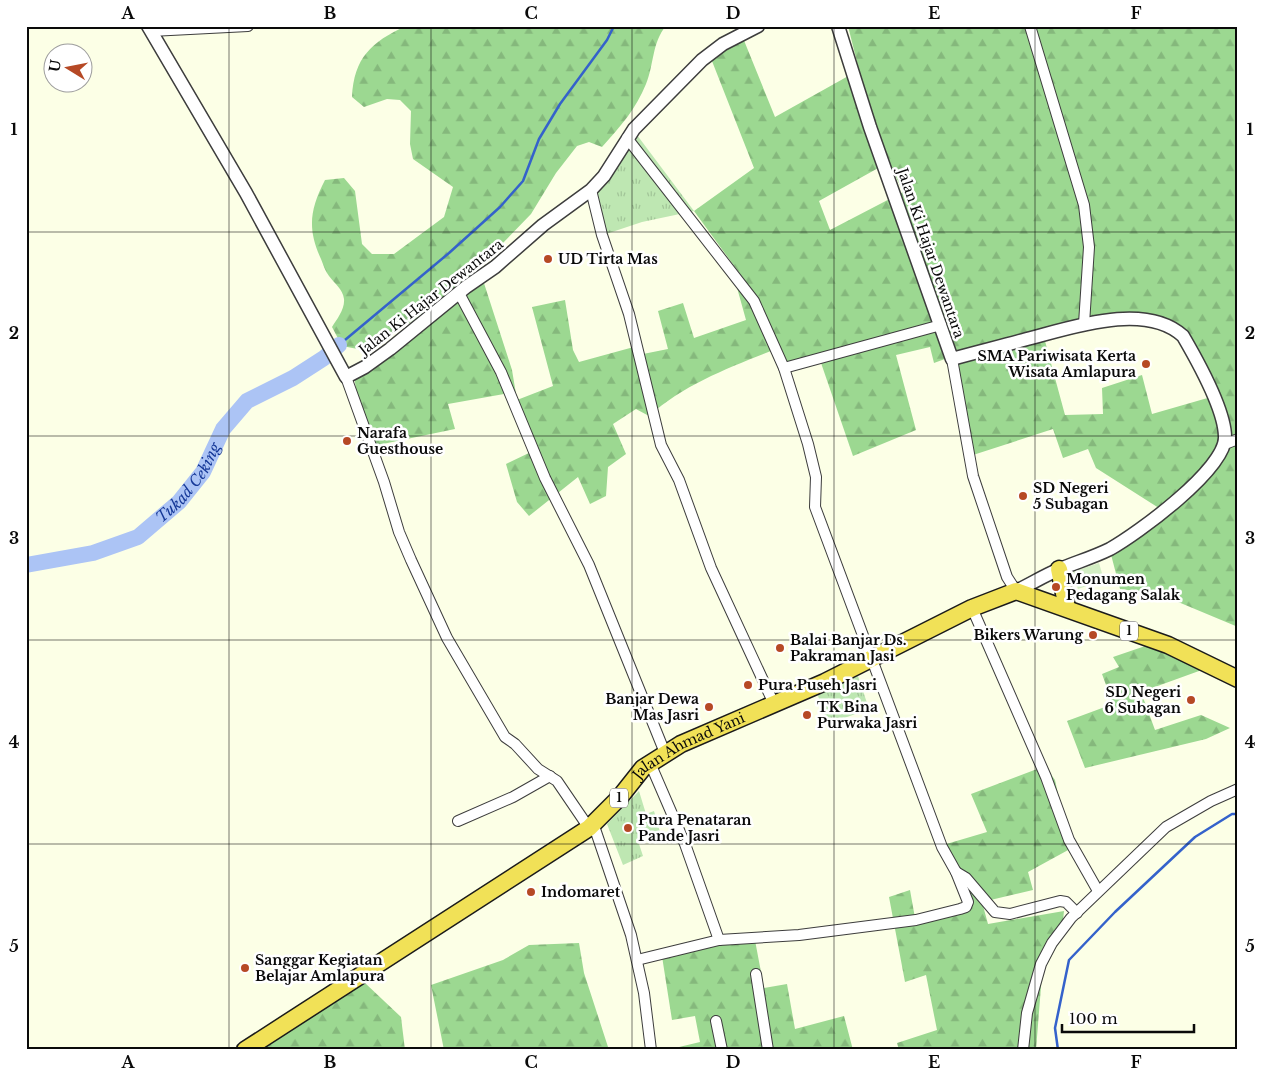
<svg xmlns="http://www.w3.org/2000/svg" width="1264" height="1076" font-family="'Libre Baskerville',serif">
  <defs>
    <pattern id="grass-tufts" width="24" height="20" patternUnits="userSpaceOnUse" patternTransform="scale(1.25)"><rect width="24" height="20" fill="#bee7b2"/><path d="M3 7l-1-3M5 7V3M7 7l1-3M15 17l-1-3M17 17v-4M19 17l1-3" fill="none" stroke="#a2c598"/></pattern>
    <pattern id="forest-firs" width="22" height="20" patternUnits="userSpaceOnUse" patternTransform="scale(1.25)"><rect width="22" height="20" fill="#9cd891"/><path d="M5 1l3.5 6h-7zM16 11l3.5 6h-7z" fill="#85b87c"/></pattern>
  </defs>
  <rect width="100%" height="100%" fill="#fcffe6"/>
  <g fill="url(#grass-tufts)">
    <polygon points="637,135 694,211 642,222 603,235 590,192"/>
    <polygon points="858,676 869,709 828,724 817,693"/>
    <polygon points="639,791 646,814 654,811 660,832 638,841 643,856 623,865 607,824"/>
  </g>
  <g fill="url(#forest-firs)" fill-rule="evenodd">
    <path d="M406 26H666C652 42 654 65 646 84 636 109 620 127 602 147L589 142 577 146 556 173 531 214 471 276 416 319 363 350 342 346 332 327C337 319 345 309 344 299 343 289 334 283 329 276 325 271 323 264 321 259 307 229 310 209 325 180L344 178 355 191 362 244 372 254H394L444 217 453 187 413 159 410 144 411 111 400 100 387 99 364 107 352 97C354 58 371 42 406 26Z"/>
    <path d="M848 26H1238V627L1159 594 1120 589 1108 543 1162 510 1096 468 1088 449 1063 458 1053 429 973 455 953 356 934 363 930 347 896 355 916 430 853 456 820 360 784 374 776 349C731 367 686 383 649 416L636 409 613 424 626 454 608 467 606 496 590 504 578 477 529 516 517 502 506 464 531 452 504 394 448 404 455 429 373 446 357 395 354 376 482 277 512 370 517 400 553 386 532 307 565 300 573 350 579 362 641 345 643 354 668 349 658 311 683 303 694 338 746 320 736 284 743 278 694 211 754 168 710 56 743 38 775 117 859 70ZM889 162 903 192 830 230 819 201ZM1124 324 1172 328 1211 397 1152 414 1142 375 1102 388 1103 414 1065 415 1045 341 1086 331Z"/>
    <polygon points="1157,642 1203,658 1199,671 1141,692 1155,730 1201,715 1230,728 1206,739 1085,768 1067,721 1113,704 1102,674 1119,667 1113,657"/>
    <polygon points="1045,766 1055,780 1070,849 1028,872 1033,890 982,902 988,924 1064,911 1061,938 1042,974 1036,1050 899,1050 897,1043 937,1030 926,975 905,982 889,897 910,890 915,918 965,905 943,845 987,832 971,794"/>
    <polygon points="754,935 764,988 787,984 795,1029 844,1016 853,1050 675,1050 675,1048 700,1042 695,1016 672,1020 661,950"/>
    <polygon points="579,943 584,973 609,1050 444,1050 431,985 503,960 529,945"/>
    <polygon points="365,983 401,1017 405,1050 256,1050"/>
  </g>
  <polygon fill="#d3eec4" points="1099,563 1104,580 1078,589 1072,572"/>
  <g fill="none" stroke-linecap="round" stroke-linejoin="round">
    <g stroke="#3462cb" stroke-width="2.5">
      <polyline points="339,345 449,253 500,207 523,181 539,139 560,104 607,40 614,26"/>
      <polyline points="1058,1050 1055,1028 1069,960 1115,912 1195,837 1232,814 1238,814"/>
    </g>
    <path stroke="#acc4f5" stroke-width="16" id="s1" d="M26 565 93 553 138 537 179 502 203 472 223 429 247 401 293 378 324 358 339 345"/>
    <defs>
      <g id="minor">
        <polyline points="1030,26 1084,205 1089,247 1084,324"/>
        <polyline points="151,31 248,26"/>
        <polyline points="627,138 754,301 784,368 808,444 816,477 815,507 942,847 956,872 968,902 966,907 960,909 916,920 799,935 719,940 637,960"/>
        <polyline points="591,190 602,235 629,314 661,445 679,480 711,568 774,704"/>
        <polyline points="459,293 501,372 545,478 589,565 665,753"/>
        <polyline points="952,359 973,476 1007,577 1016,591"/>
        <polyline points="784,368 941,325"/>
        <polyline points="346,377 384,482 399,532 411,560 447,638 505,737 515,744 538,769 557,781 589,828"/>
        <polyline points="1225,444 1238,439"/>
        <polyline points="972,608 1046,777 1069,840 1098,891"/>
        <polyline points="650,763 685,844 719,940"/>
        <polyline points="458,821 513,797 550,776"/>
        <polyline points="593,823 631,935 644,993 651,1050"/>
        <polyline points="956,872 966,878 995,912 1010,914 1060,901 1066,902 1077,913"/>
        <polyline points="756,974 768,1050"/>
        <polyline points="716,1021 722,1050"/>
        <polyline points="1023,1050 1027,1013 1041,964 1052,943 1071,918 1166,827 1211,801 1238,789"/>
      </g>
      <g id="tertiary">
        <polyline points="148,26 246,193 346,377 365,367 390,349 466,287 495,267 543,225 591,190 604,176 634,129 702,60 723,44 758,26"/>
        <path d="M838 26 870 127 952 359C977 352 1002 346 1027 339 1070 328 1145 301 1183 336 1197 360 1225 410 1225 437 1226 469 1137 534 1110 549 1094 557 1077 562 1060 569 1045 575 1031 584 1016 591"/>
      </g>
      <g id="trunk">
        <polyline points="1059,569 1067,608"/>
        <path id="s2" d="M245 1050 589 828 620 797 643 768 681 744 825 682 972 608 1016 591 1168 645 1238 679"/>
      </g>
    </defs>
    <use href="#minor" stroke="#3d3d3d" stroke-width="12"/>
    <use href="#tertiary" stroke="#3d3d3d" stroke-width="15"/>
    <use href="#trunk" stroke="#1b1b1b" stroke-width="19"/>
    <use href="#minor" stroke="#fff" stroke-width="10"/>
    <use href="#tertiary" stroke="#fff" stroke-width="12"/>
    <use href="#trunk" stroke="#f1e157" stroke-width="16"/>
  </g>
  <path fill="none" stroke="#0a0a0a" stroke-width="1" stroke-opacity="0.55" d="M229 26V1050M431 26V1050M632 26V1050M834 26V1050M1035 26V1050M26 232H1238M26 436H1238M26 640H1238M26 844H1238"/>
  <g fill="#b64925" stroke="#fff" stroke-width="2">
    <circle cx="548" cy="259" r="5"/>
    <circle cx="1146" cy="364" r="5"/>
    <circle cx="347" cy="441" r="5"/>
    <circle cx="1023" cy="496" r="5"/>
    <circle cx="1056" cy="587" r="5"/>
    <circle cx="1093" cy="635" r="5"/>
    <circle cx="780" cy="648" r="5"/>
    <circle cx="748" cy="685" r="5"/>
    <circle cx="1191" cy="700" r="5"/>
    <circle cx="709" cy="707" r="5"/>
    <circle cx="807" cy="715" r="5"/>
    <circle cx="628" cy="828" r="5"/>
    <circle cx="531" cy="892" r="5"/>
    <circle cx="245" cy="968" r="5"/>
  </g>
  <g text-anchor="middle" stroke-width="5" stroke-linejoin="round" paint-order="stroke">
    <g fill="#fff" stroke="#545454" stroke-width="1">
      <rect x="1120" y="621.5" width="18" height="19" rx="4"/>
      <rect x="610" y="788.5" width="18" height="19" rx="4"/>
    </g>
    <g font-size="12" font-weight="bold" fill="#0a0a0a">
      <text x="1129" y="635">1</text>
      <text x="619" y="802">1</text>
    </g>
    <g font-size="14" fill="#0a0a0a" stroke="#fff">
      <text transform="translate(931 253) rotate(71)" y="5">Jalan Ki Hajar Dewantara</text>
      <text transform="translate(431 297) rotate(-38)" y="5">Jalan Ki Hajar Dewantara</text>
      <text dy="5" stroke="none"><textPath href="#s2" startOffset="541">Jalan Ahmad Yani</textPath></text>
    </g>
    <g font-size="14" font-weight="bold" fill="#0a0a0a" stroke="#fff" text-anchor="start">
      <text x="558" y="264">UD Tirta Mas</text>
      <text x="1136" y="361" text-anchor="end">SMA Pariwisata Kerta<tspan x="1136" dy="16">Wisata Amlapura</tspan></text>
      <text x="357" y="438">Narafa<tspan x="357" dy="16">Guesthouse</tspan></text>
      <text x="1033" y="493">SD Negeri<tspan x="1033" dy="16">5 Subagan</tspan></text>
      <text x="1066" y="584">Monumen<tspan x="1066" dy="16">Pedagang Salak</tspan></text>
      <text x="1083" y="640" text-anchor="end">Bikers Warung</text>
      <text x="790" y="645">Balai Banjar Ds.<tspan x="790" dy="16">Pakraman Jasi</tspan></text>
      <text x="758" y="690">Pura Puseh Jasri</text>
      <text x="1181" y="697" text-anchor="end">SD Negeri<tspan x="1181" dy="16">6 Subagan</tspan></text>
      <text x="699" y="704" text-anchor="end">Banjar Dewa<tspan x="699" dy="16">Mas Jasri</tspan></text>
      <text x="817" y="712">TK Bina<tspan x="817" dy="16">Purwaka Jasri</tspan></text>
      <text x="638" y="825">Pura Penataran<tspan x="638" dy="16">Pande Jasri</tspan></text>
      <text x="541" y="897">Indomaret</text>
      <text x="255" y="965">Sanggar Kegiatan<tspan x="255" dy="16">Belajar Amlapura</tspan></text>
    </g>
    <g font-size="15" font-style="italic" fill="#163998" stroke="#fff">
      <text dy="5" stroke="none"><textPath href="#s1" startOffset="191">Tukad Ceking</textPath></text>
    </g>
  </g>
  <rect width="1264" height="1076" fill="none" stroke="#ffffff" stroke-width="55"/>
  <g transform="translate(68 68) rotate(280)"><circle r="24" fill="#ffffff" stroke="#9d9d9d"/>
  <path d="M0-4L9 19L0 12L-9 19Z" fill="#b64925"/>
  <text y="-8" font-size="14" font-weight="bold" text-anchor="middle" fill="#0a0a0a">U</text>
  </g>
  <path d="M1062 1024v8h132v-8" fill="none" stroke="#0a0a0a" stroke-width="2.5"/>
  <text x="1069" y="1024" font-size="15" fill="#0a0a0a" stroke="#ffffff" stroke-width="4" paint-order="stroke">100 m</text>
  <rect x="28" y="28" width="1208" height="1020" fill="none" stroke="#0a0a0a" stroke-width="2"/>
  <g font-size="16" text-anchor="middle" font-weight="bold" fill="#0a0a0a">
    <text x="128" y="19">A</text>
    <text x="330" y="19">B</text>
    <text x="531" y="19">C</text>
    <text x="733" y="19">D</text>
    <text x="934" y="19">E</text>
    <text x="1136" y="19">F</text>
    <text x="14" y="135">1</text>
    <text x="1250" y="135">1</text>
    <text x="14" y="339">2</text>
    <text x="1250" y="339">2</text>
    <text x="14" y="544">3</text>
    <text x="1250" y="544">3</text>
    <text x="14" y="748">4</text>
    <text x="1250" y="748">4</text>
    <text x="14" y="952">5</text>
    <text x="1250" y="952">5</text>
    <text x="128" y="1068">A</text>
    <text x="330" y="1068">B</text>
    <text x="531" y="1068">C</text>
    <text x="733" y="1068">D</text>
    <text x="934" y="1068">E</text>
    <text x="1136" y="1068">F</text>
  </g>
</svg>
